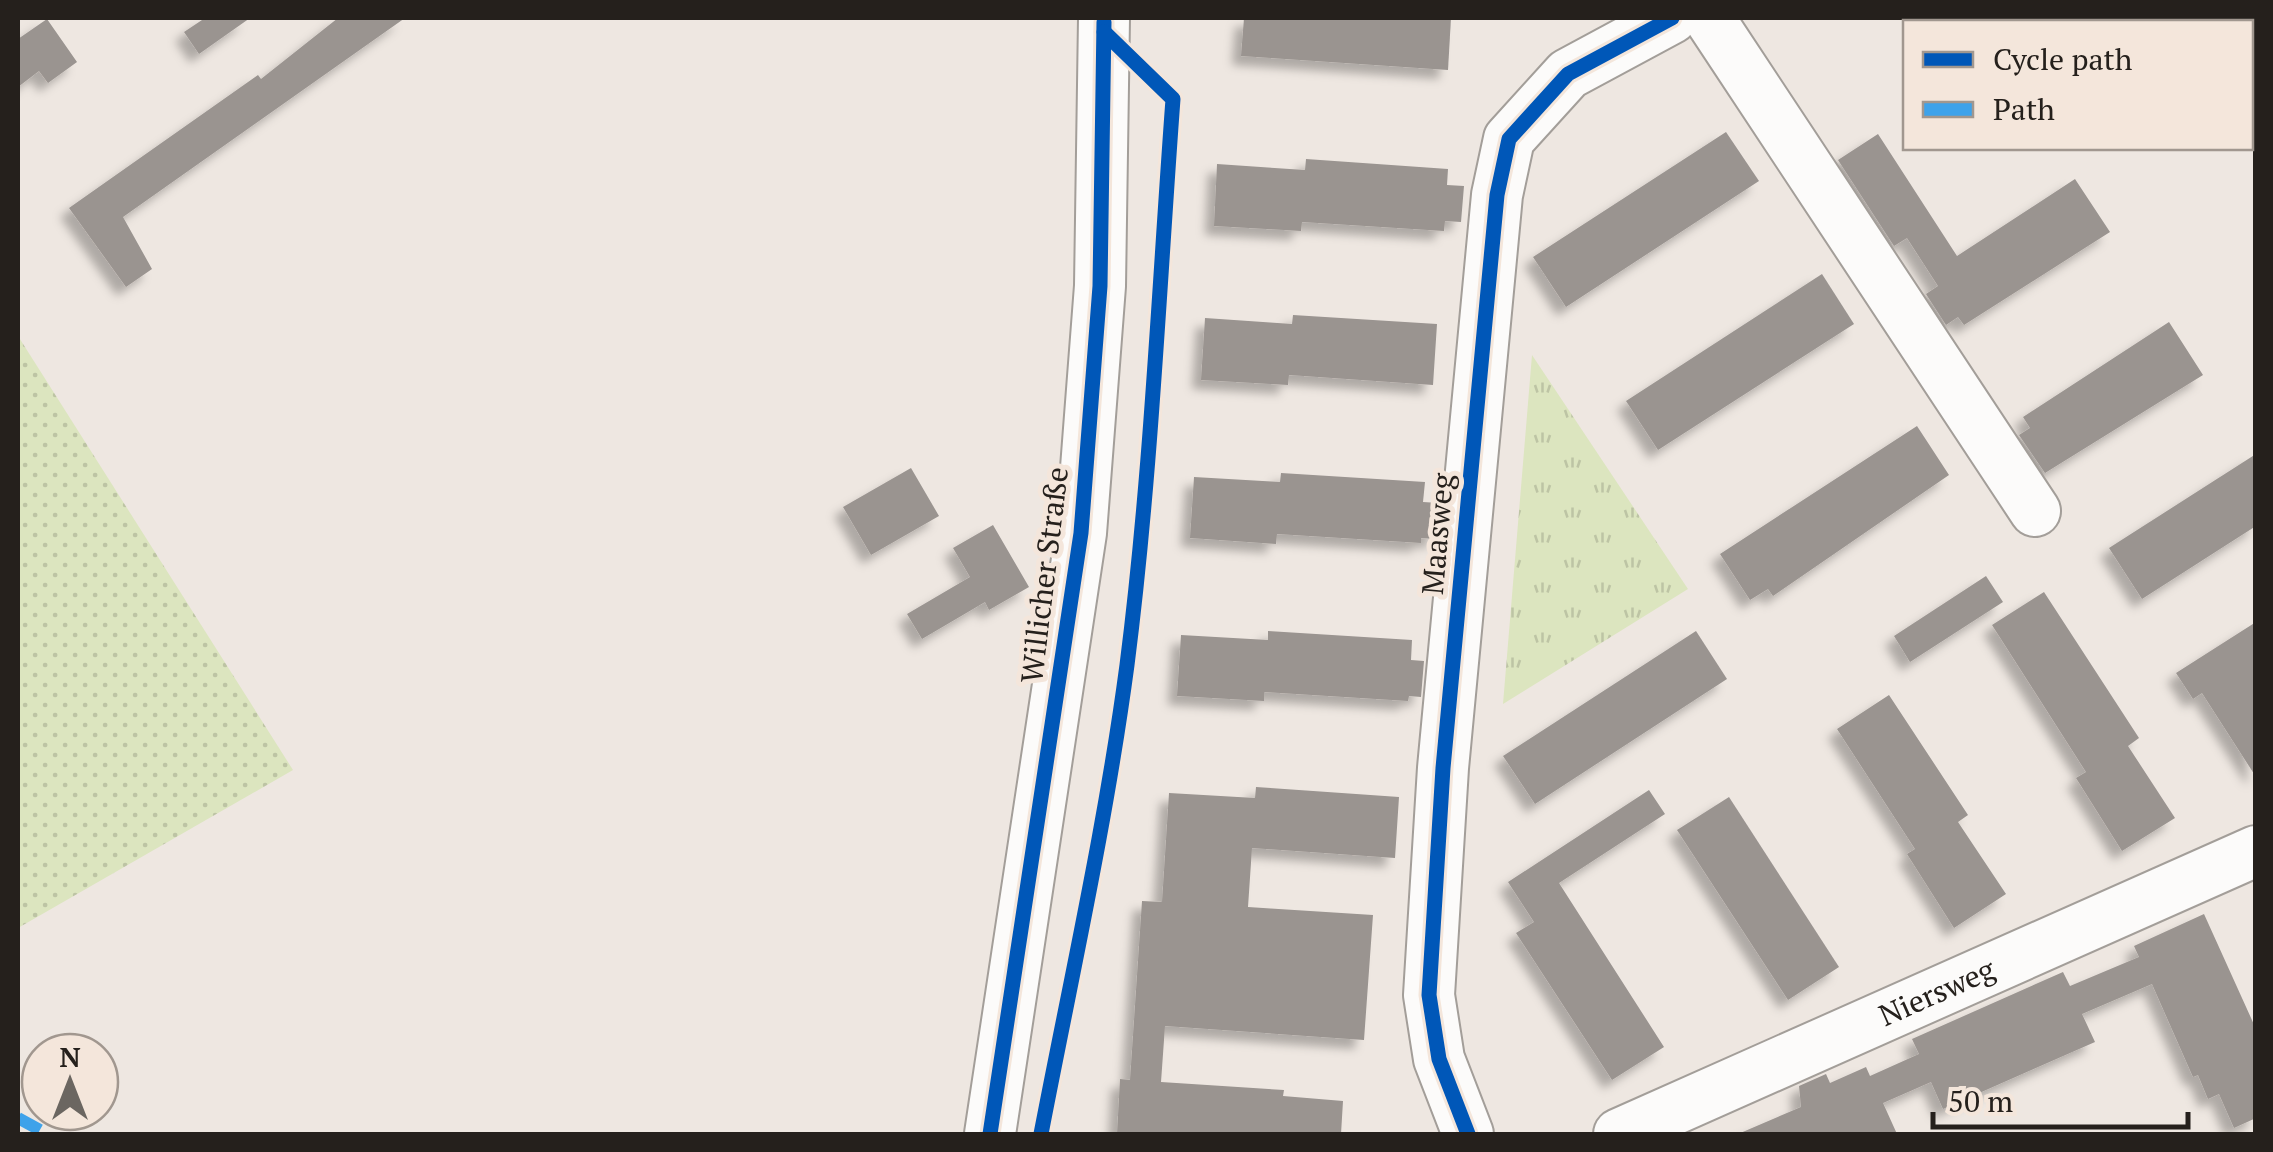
<svg xmlns="http://www.w3.org/2000/svg" width="2273" height="1152" font-family="'PT Serif',serif">
  <defs>
    <pattern id="grass-dots" width="8" height="8" patternUnits="userSpaceOnUse" patternTransform="scale(2.5)"><rect width="8" height="8" fill="#dce5bf"/><path d="M2 2h.1M6 6h.1" fill="none" stroke="#bdc4a4" stroke-width="1.8" stroke-linecap="round"/></pattern>
    <pattern id="park-tufts" width="24" height="20" patternUnits="userSpaceOnUse" patternTransform="scale(2.5)"><rect width="24" height="20" fill="#dce5bf"/><path d="M3 7l-1-3M5 7V3M7 7l1-3M15 17l-1-3M17 17v-4M19 17l1-3" fill="none" stroke="#bdc4a4"/></pattern>
    <filter id="shadow"><feDropShadow dx="-9" dy="9" stdDeviation="5" flood-color="#0004"/></filter>
  </defs>
  <rect width="100%" height="100%" fill="#eee7e1"/>
  <polygon fill="url(#grass-dots)" points="18,336 293,770 18,928"/>
  <polygon fill="url(#park-tufts)" points="1532,355 1688,589 1503,704"/>
  <g fill="#9a9490" filter="url(#shadow)">
    <polygon points="205,18 250,18 199,54 184,32"/>
    <polygon points="338,18 405,18 123,217 152,269 126,287 69,208 258,75 261,79"/>
    <polygon points="1244,18 1451,18 1448,70 1241,56"/>
    <polygon points="47,19 77,62 48,83 39,71 18,87 18,39"/>
    <polygon points="1726,132 1759,181 1566,307 1533,257"/>
    <polygon points="1878,134 1957,256 2075,179 2110,232 1964,325 1958,317 1946,325 1926,294 1938,286 1907,238 1894,246 1838,160"/>
    <polygon points="1306,159 1448,169 1447,185 1464,186 1461,222 1445,221 1444,231 1302,222 1301,231 1214,226 1217,164 1305,170"/>
    <polygon points="1822,274 1854,324 1658,450 1626,401"/>
    <polygon points="1293,315 1437,324 1433,385 1289,375 1288,385 1201,380 1205,318 1292,324"/>
    <polygon points="2169,322 2203,375 2045,473 2019,435 2030,428 2023,417"/>
    <polygon points="1917,426 1949,475 1773,596 1768,589 1750,600 1720,554"/>
    <polygon points="2256,454 2256,526 2142,599 2109,548"/>
    <polygon points="911,468 939,516 871,555 843,507"/>
    <polygon points="1281,473 1425,482 1423,502 1439,503 1436,539 1421,538 1421,543 1277,534 1276,544 1190,538 1194,477 1280,482"/>
    <polygon points="993,525 1029,587 989,610 985,602 922,639 907,614 970,577 953,548"/>
    <polygon points="1986,576 2003,602 1910,662 1894,636"/>
    <polygon points="2044,592 2139,738 2128,746 2175,818 2122,851 2076,778 2086,772 1992,625"/>
    <polygon points="2256,622 2256,777 2202,693 2193,699 2176,673"/>
    <polygon points="1268,631 1412,640 1411,660 1424,661 1421,697 1409,696 1408,701 1264,692 1264,701 1177,696 1181,635 1268,640"/>
    <polygon points="1696,631 1727,679 1535,804 1503,756"/>
    <polygon points="1889,695 1968,815 1958,822 2006,894 1954,928 1907,854 1915,849 1837,729"/>
    <polygon points="1256,787 1399,797 1395,858 1252,848 1248,907 1373,915 1364,1040 1165,1026 1161,1082 1284,1090 1283,1096 1343,1101 1341,1134 1117,1134 1120,1079 1130,1080 1142,901 1162,902 1169,793 1255,798"/>
    <polygon points="1649,790 1665,814 1559,883 1664,1047 1612,1080 1516,933 1534,922 1508,882"/>
    <polygon points="1729,797 1839,967 1788,1000 1677,830"/>
    <polygon points="2204,914 2256,1029 2256,1118 2234,1128 2219,1094 2208,1099 2198,1075 2193,1077 2152,984 2082,1014 2095,1042 1943,1109 1931,1082 1883,1103 1897,1134 1738,1134 1801,1107 1799,1086 1826,1074 1830,1083 1866,1067 1870,1076 1919,1054 1912,1039 2063,972 2070,986 2139,957 2134,946"/>
  </g>
  <g fill="none" stroke-linecap="round" stroke-linejoin="round">
    <defs>
      <g id="minor">
        <polyline points="1709,18 2035,511"/>
        <polyline points="990,1134 1081,533 1100,286 1104,18"/>
        <polyline points="1468,1134 1439,1059 1429,995 1443,768 1497,195 1509,139 1568,74 1672,18"/>
        <path id="s1" d="M1619 1134 2256 851"/>
      </g>
    </defs>
    <use href="#minor" stroke="#a39e99" stroke-width="54"/>
    <use href="#minor" stroke="#fcfbfa" stroke-width="50"/>
    <polyline stroke="#3ea2ea" stroke-width="12" stroke-dasharray="25 12" stroke-linecap="butt" points="18,1118 47,1134"/>
    <defs>
      <g id="cycleway">
        <polyline points="990,1134 1081,533 1100,286 1104,22"/>
        <path d="M1041 1134C1071 978 1106 823 1127 665 1151 477 1159 287 1173 99L1104 32"/>
        <polyline points="1468,1134 1439,1059 1429,995 1443,768 1497,195 1509,139 1568,74 1672,18"/>
      </g>
    </defs>
    <use href="#cycleway" stroke="#f4e6db" stroke-width="21"/>
    <use href="#cycleway" stroke="#0057b8" stroke-width="15"/>
  </g>
  <g text-anchor="middle" stroke-width="10" stroke-linejoin="round" paint-order="stroke">
    <g font-size="30" fill="#25201c" stroke="#f4e6db">
      <text transform="translate(1438 534) rotate(-85)" y="10">Maasweg</text>
      <text transform="translate(1045 575) rotate(-83)" y="10">Willicher Straße</text>
      <text dy="10" stroke="none"><textPath href="#s1" startOffset="348">Niersweg</textPath></text>
    </g>
  </g>
  <rect width="2273" height="1152" fill="none" stroke="#25201c" stroke-width="40"/>
  <rect x="1903" y="20" width="350" height="130" fill="#f4e6db" stroke="#a1978f" stroke-width="2.5"/>
  <rect x="1923" y="52" width="50" height="15" fill="#0057b8" stroke="#a1978f" stroke-width="2.5"/>
  <text x="1993" y="70" font-size="30" fill="#25201c">Cycle path</text>
  <rect x="1923" y="102" width="50" height="15" fill="#3ea2ea" stroke="#a1978f" stroke-width="2.5"/>
  <text x="1993" y="120" font-size="30" fill="#25201c">Path</text>
  <g transform="translate(70 1082)"><circle r="48" fill="#f4e6db" stroke="#a1978f" stroke-width="2.5"/>
  <path d="M0-8L18 38L0 25L-18 38Z" fill="#6b6661"/>
  <text y="-15" font-size="28" font-weight="bold" text-anchor="middle" fill="#25201c">N</text>
  </g>
  <path d="M1933 1112v15h255v-15" fill="none" stroke="#25201c" stroke-width="5"/>
  <text x="1948" y="1112" font-size="30" fill="#25201c" stroke="#f4e6db" stroke-width="8" paint-order="stroke">50 m</text>
</svg>
